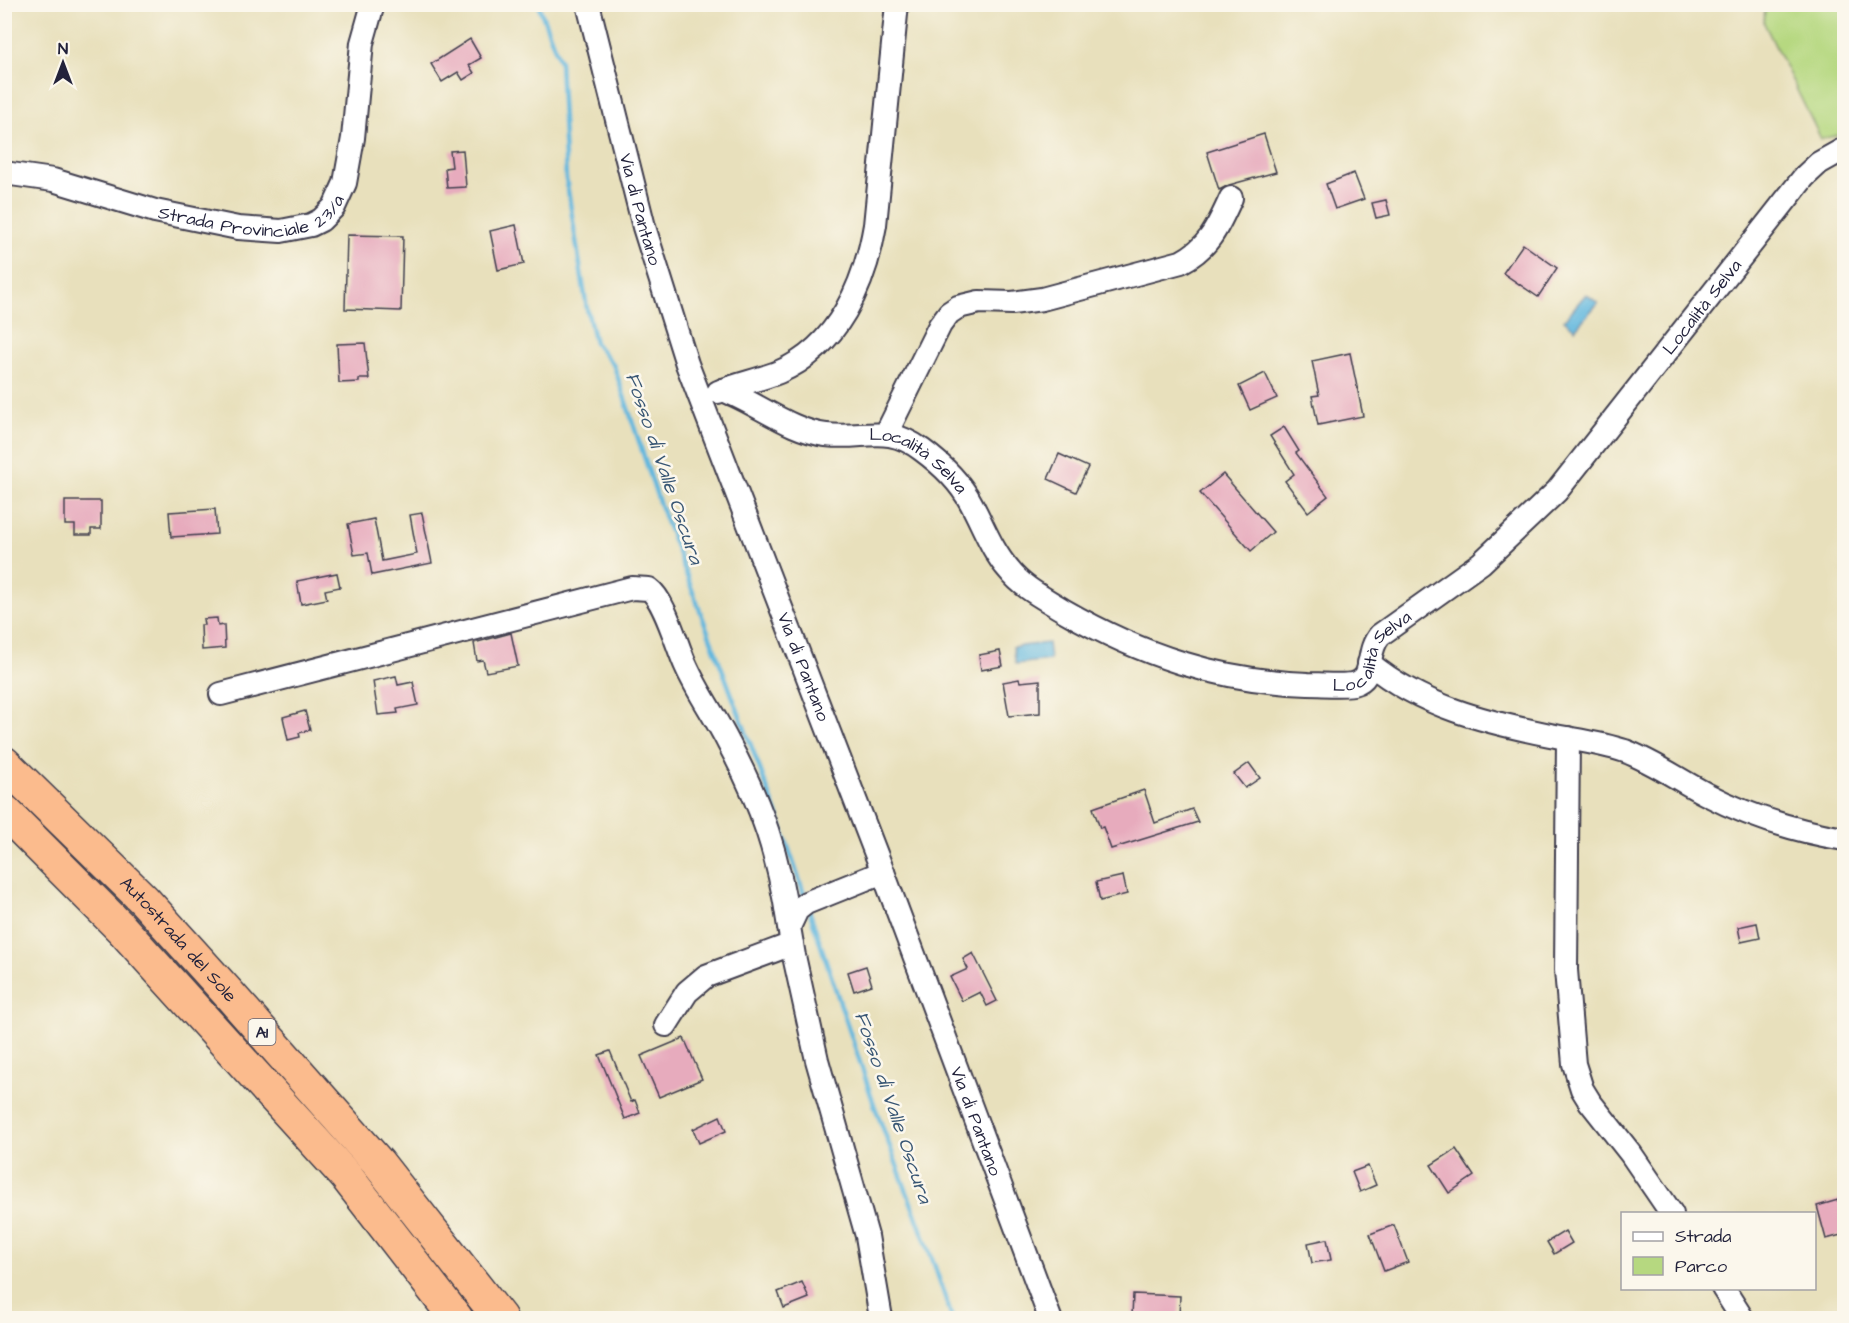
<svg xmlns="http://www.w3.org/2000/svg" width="1849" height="1323" font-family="'Architects Daughter',sans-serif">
  <rect width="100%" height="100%" fill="#fbf7ec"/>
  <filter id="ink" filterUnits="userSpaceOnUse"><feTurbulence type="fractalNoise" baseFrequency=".0167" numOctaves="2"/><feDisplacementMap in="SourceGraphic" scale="12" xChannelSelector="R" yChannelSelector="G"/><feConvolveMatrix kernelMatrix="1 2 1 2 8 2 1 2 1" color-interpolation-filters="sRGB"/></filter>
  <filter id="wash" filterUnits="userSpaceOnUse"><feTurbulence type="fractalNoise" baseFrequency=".008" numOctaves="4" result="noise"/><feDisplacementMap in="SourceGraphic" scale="24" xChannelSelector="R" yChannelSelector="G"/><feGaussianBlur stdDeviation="1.35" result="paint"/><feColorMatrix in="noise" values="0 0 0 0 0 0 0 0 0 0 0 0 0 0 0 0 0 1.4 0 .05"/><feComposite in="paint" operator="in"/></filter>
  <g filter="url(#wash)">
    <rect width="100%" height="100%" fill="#e8e0bc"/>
    <polygon fill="#b6d880" stroke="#6c7d5e" stroke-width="1.5" points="1765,5 1844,5 1844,134 1821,139 1764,23"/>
    <g fill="#61b7de" stroke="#426c8c" stroke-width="1.5">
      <polygon points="1586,294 1598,303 1575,329 1564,320"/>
      <polygon points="1048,643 1050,660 1016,664 1013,647"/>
    </g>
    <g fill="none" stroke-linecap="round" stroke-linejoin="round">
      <g stroke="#61b7de" stroke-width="4.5">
        <polyline points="538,4 560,62 566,178 587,309 595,343 614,366 660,505 777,814 805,897"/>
        <polyline points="809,910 875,1107 933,1261 952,1318"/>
      </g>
    </g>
    <g id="blocks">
      <g fill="#e7abbd">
        <polygon points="470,39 481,58 469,65 474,73 463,80 458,72 442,82 431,64"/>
        <polygon points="1264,134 1276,172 1229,185 1219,190 1207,152"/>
        <polygon points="463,150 466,187 447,188 445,168 452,167 450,151"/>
        <polygon points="1354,173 1364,199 1335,209 1326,184"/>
        <polygon points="1386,200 1390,215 1376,218 1372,203"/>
        <polygon points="516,225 524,264 498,270 490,231"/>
        <polygon points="347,235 403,236 401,311 345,309"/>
        <polygon points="1523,244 1557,268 1538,297 1503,273"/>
        <polygon points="365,343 369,379 359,379 359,382 339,383 337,344"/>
        <polygon points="1350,353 1363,416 1318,425 1312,396 1319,395 1312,361"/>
        <polygon points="1265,373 1277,398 1250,410 1239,386"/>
        <polygon points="1284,427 1299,451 1296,453 1328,496 1308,512 1285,481 1294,474 1270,436"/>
        <polygon points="1059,454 1088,467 1076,492 1048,479"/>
        <polygon points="1223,474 1273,532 1251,551 1200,493"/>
        <polygon points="65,501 101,501 101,529 91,529 91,535 75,535 75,525 65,525"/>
        <polygon points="215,509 217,534 171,537 169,512"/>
        <polygon points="422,513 432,563 372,575 368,553 354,555 348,524 374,519 382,561 417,554 410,515"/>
        <polygon points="337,573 340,587 325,590 327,599 301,604 297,581"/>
        <polygon points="217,618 218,626 224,625 225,648 202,650 201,625 204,625 203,619"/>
        <polygon points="511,633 518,666 486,672 483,660 477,661 474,643"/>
        <polygon points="1000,651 1003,666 981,670 979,655"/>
        <polygon points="396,676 398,685 413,682 418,705 397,709 398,713 378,715 373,681"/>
        <polygon points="1019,679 1020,682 1040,680 1040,713 1009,716 1003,682"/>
        <polygon points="305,711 310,730 299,733 300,737 288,740 283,717"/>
        <polygon points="1249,763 1260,778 1245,788 1234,774"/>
        <polygon points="1144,790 1155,823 1192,809 1198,822 1111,849 1103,827 1100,828 1093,808"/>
        <polygon points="1123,876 1127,894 1100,901 1096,882"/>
        <polygon points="1757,923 1760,938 1741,942 1738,927"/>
        <polygon points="973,953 997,1001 987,1006 980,992 962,1001 950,977 968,969 963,959"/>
        <polygon points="866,966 872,985 854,991 848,972"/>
        <polygon points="684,1038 702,1079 659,1097 641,1056"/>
        <polygon points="610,1051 631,1102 635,1100 640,1113 625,1119 599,1055"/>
        <polygon points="720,1116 726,1131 699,1143 693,1129"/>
        <polygon points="1456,1149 1474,1176 1449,1193 1431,1165"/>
        <polygon points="1368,1166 1376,1185 1360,1192 1352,1172"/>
        <polygon points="1845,1198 1845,1234 1826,1239 1817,1206"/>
        <polygon points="1394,1225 1408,1262 1384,1271 1370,1234"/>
        <polygon points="1565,1231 1572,1243 1554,1254 1547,1242"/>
        <polygon points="1327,1239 1331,1260 1312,1263 1308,1243"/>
        <polygon points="802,1282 809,1298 784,1308 778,1292"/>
        <polygon points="1133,1294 1180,1296 1179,1316 1132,1316"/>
      </g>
    </g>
  </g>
  <g filter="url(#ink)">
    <use href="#blocks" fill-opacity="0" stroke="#403e4e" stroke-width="1.5"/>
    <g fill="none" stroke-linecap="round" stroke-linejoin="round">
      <defs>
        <g id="minor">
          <path id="s1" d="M588 4 644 227 687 364 883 872 1050 1318"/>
          <path id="s2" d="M4 173 53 180 155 211 238 228 281 231 311 225 321 220 334 207 345 183 353 138 362 43 373 4"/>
          <path id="s3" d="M723 390C757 403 791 431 826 435 865 440 886 423 922 450 941 464 960 482 971 503 983 525 992 551 1009 570 1023 588 1044 598 1063 610 1141 655 1218 681 1308 684 1323 684 1339 686 1353 684 1377 678 1364 653 1380 635L1481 563 1557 491 1804 177 1819 163 1844 149"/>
          <path d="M718 392C738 384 759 380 779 372 838 347 865 284 875 225L897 4"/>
          <path d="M886 434 940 325 949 313 958 307 979 302 1012 303 1042 299 1181 262C1210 247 1218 226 1231 198"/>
          <path d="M1369 663C1421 706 1485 722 1550 735 1575 740 1601 743 1625 751 1654 762 1679 780 1706 794 1750 817 1796 831 1844 839"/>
          <path d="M221 694 632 588 649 589C665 600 677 647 686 666 698 693 715 716 728 742 762 805 779 856 789 927"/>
          <polyline points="1568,738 1566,970 1574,1064 1582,1089 1590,1102 1631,1154 1672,1214"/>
          <polyline points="666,1025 687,992 706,976 792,944"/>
          <polyline points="1723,1288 1742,1318"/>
          <polyline points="881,1318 867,1236 817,1060 794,956 789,927 797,910 806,903 883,872"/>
        </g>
        <g id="highway">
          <path id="s4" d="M4 763 144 900 228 993 379 1164 500 1318"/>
          <polyline points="4,811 121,928 346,1176 456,1318"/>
        </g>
      </defs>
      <use href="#minor" stroke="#403e4e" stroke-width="26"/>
      <use href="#highway" stroke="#403e4e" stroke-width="36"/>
      <use href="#minor" stroke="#fff" stroke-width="22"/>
      <use href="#highway" stroke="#fbbb8d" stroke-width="33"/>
    </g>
  </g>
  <g text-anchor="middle" stroke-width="5" stroke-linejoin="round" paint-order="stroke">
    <rect fill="#fbf7ec" stroke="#636270" stroke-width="1.5" x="248.5" y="1019" width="27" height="26" rx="4.5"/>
    <g font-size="16" font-weight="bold" fill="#22223b">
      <text x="262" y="1038">A1</text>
    </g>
    <g font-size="18" fill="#22223b" stroke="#fbf7ec">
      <text dy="6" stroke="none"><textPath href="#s2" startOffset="258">Strada Provinciale 23/a</textPath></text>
      <text dy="6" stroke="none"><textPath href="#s1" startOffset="212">Via di Pantano</textPath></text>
      <text dy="6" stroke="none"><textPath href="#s3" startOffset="1256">Località Selva</textPath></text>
      <text dy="6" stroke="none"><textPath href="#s3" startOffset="214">Località Selva</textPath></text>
      <text dy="6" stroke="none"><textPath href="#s3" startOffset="771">Località Selva</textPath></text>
      <text dy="6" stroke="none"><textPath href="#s1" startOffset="698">Via di Pantano</textPath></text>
      <text dy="6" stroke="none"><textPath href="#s4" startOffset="248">Autostrada del Sole</textPath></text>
      <text dy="6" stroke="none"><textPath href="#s1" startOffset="1184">Via di Pantano</textPath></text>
    </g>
    <g font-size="20" font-style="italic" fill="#385674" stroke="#fbf7ec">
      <text transform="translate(665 468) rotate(71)" y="7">Fosso di Valle Oscura</text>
      <text transform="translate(894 1107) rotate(71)" y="7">Fosso di Valle Oscura</text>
    </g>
  </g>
  <rect width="1849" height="1323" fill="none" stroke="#fbf7ec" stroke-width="24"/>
  <rect x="1621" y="1212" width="195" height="78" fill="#fbf7ec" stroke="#a4a2a5" stroke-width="1.5"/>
  <rect x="1633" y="1232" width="30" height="9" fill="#ffffff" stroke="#a4a2a5" stroke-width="1.5"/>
  <text x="1675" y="1242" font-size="18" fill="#22223b">Strada</text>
  <rect x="1633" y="1257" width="30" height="18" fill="#b6d880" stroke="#a4a2a5" stroke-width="1.5"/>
  <text x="1675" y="1272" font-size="18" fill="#22223b">Parco</text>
  <g transform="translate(63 63)" stroke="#fbf7ec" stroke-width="4.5" paint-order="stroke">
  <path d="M0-4.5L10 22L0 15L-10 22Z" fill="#22223b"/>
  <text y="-9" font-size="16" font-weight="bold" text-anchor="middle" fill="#22223b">N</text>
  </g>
</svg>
